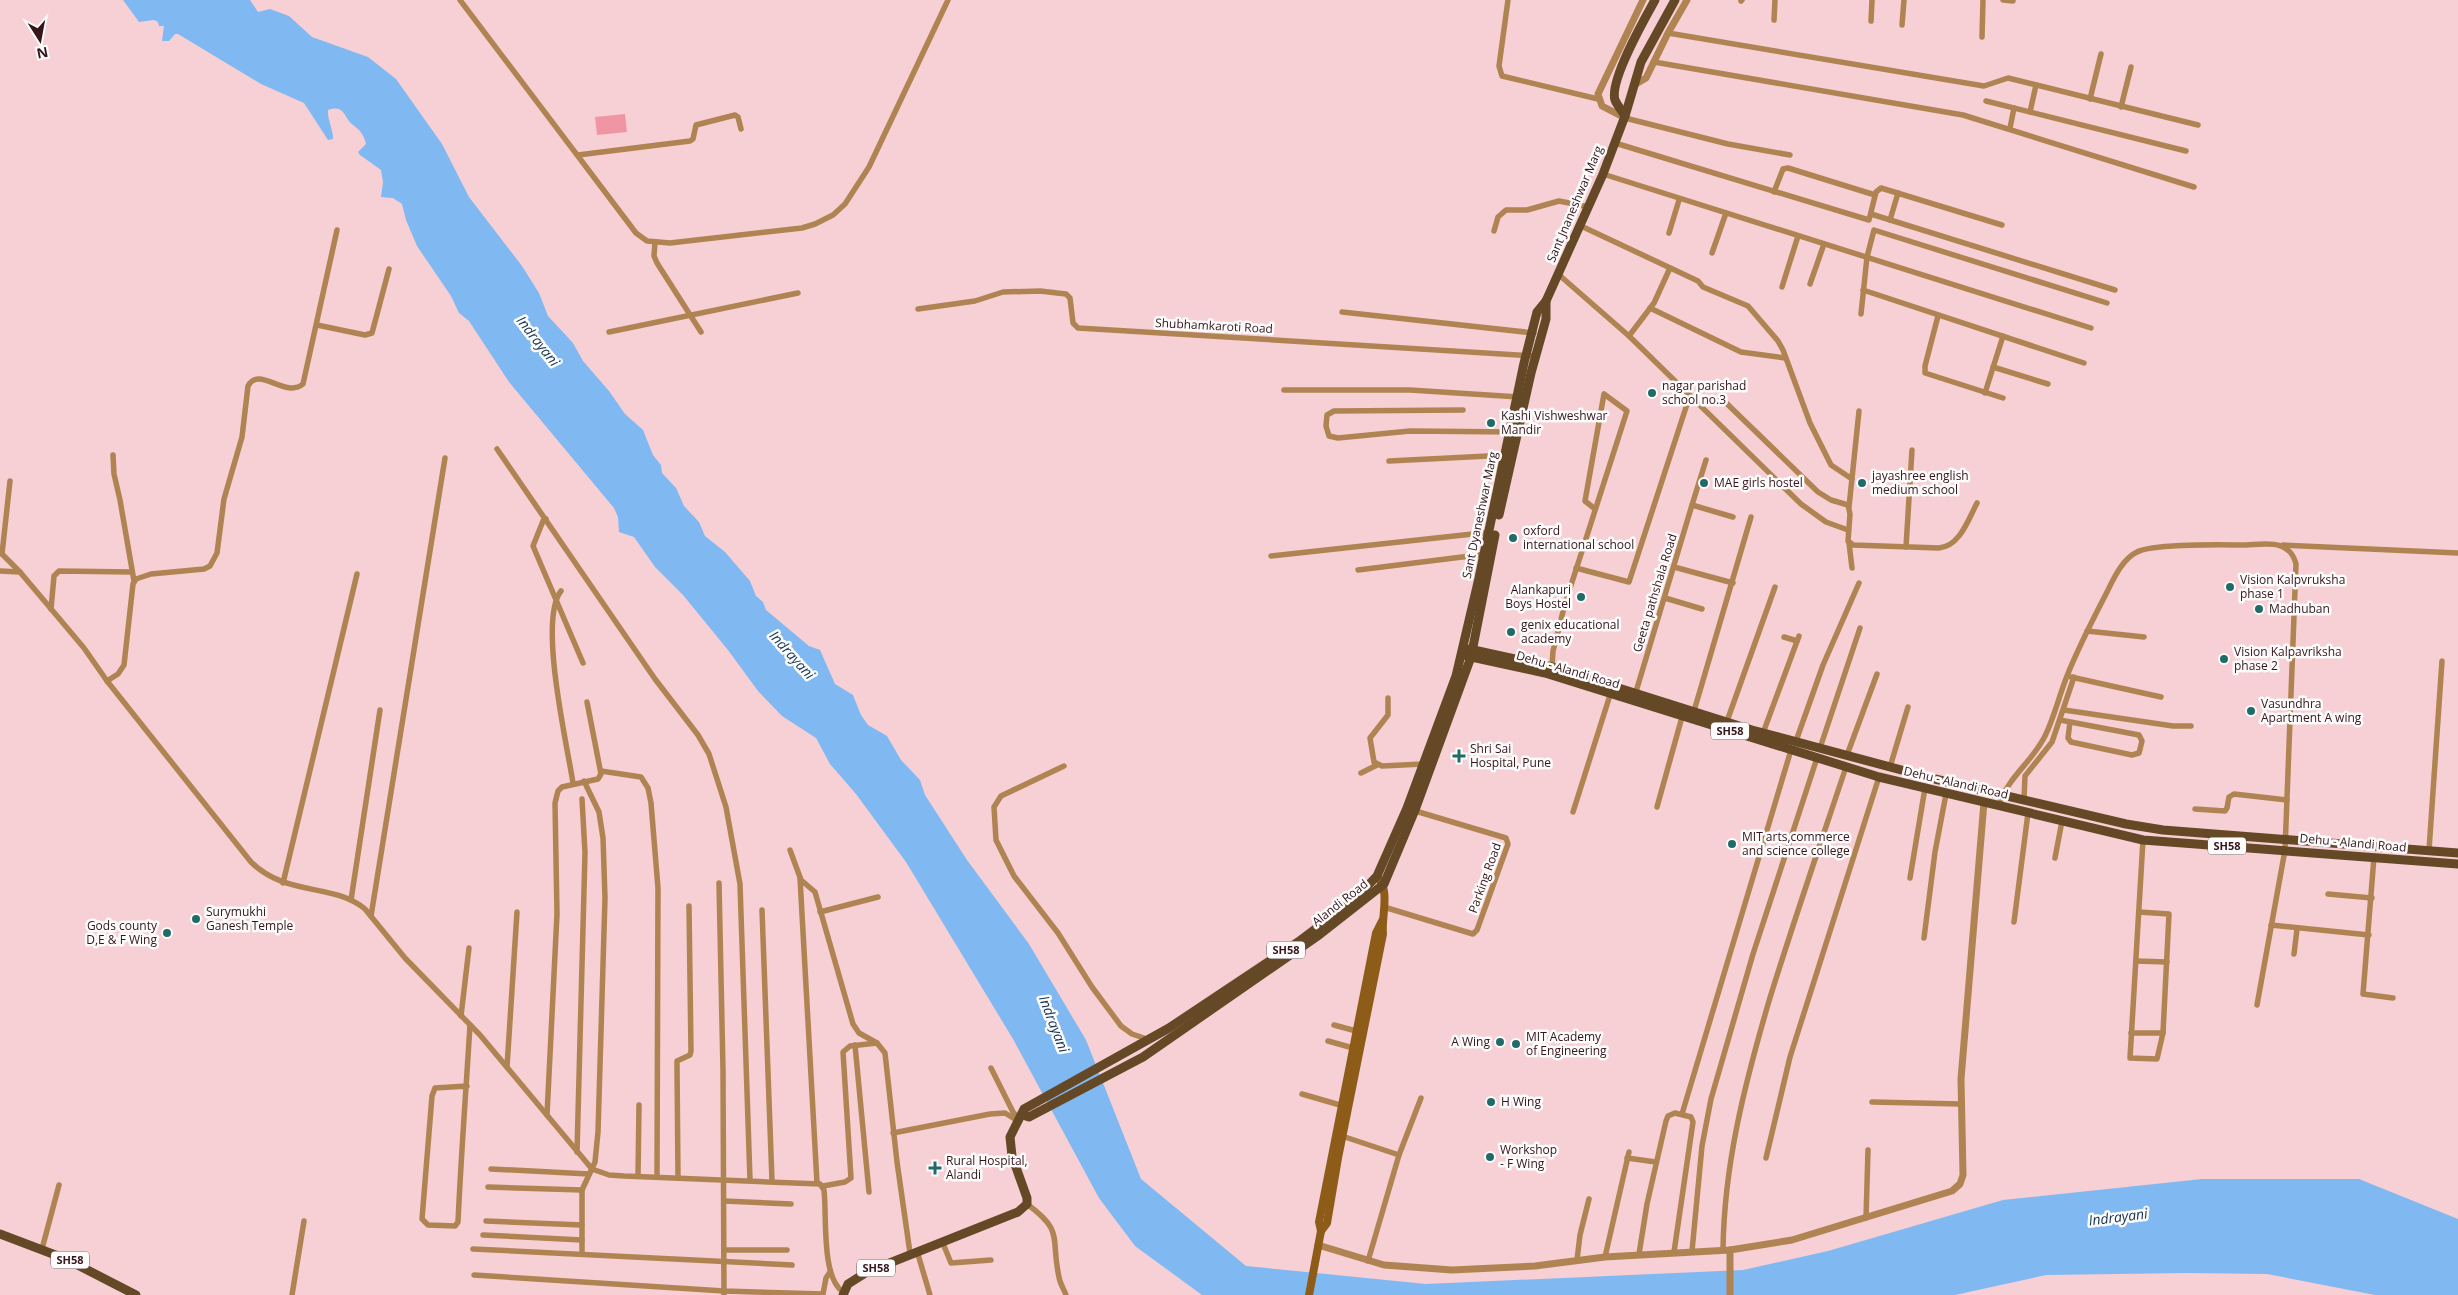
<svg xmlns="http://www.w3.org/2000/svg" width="2458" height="1295" font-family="'Open Sans',sans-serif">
  <rect width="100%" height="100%" fill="#f6d0d4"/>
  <polygon fill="#f095a4" points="625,114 627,132 597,135 595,117"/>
  <path fill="#80b8f2" d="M123 0H250L258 12 270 9 289 16 312 37 368 57 396 79 442 144 469 197 522 266 539 293 548 316 573 343 583 361 609 391 625 414 643 430 653 455 661 465 662 473 676 488 684 506 699 522 705 536 725 552 750 581 756 596 763 602 766 610 809 646 820 650 835 684 853 695 861 715 868 725 887 736 901 760 920 780 925 795 967 860 1029 944 1086 1040 1141 1179 1246 1266 1426 1284 1743 1270 1828 1251 2003 1200 2202 1179H2359L2458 1219V1295H2375L2267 1274 2187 1273 2046 1275 1955 1295H1202L1135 1246 1099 1198 1013 1039 906 862 856 794 830 764 816 738 782 716 758 691 728 650 683 595 655 567 634 537 619 532 618 517 614 508 509 382 469 321 459 313 451 296 417 246 406 220 402 204 393 198 381 197 383 182 381 170 360 155 358 152 366 144C364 135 360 130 353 125 343 117 345 104 328 110 327 118 333 129 333 139L328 140 304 103 261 84 178 34H175L169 41H162L164 26H159L158 22 154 20 139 22Z"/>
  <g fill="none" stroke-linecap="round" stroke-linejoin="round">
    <g stroke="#af8452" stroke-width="5.5">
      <polyline points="460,0 636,233 647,241 670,243 802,228 815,224 833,215 845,204 869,167 948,0"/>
      <polyline points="1508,0 1499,66 1502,76 1598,99"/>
      <polyline points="2003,0 2013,1"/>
      <polyline points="1741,1 1742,0"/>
      <polyline points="1774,20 1775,0"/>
      <polyline points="1871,21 1872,0"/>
      <polyline points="1902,25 1904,0"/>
      <polyline points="1668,33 1984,86 2008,78 2198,125"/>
      <polyline points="1982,37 1983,0"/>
      <polyline points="1654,62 1963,115 2194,187"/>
      <polyline points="2090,99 2101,54"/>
      <polyline points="1986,101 2186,151"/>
      <polyline points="2121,107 2131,67"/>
      <polyline points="2030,112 2036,85"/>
      <polyline points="1625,118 1728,144 1790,155"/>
      <polyline points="2010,128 2014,108"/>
      <polyline points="1615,143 1869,220 1876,192 1881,188 2002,225"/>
      <polyline points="578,155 690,141 693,139 696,125 735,115 738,117 741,129"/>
      <polyline points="1603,174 2091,328"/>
      <polyline points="1774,192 1783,169 1788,168 1875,195"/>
      <polyline points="1871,214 2115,290"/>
      <polyline points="1890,220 1898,193"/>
      <polyline points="1581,226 1698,281 1703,287 1748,306 1778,341 1783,350 1810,423 1831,465 1852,479"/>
      <polyline points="1494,231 1498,217 1506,210 1527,210 1559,201 1589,207"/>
      <polyline points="1669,233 1679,200"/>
      <polyline points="655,242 654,256 657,263 701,332"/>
      <polyline points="1712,253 1726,213"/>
      <polyline points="1558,274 1629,336 1801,504 1826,522 1848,530"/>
      <polyline points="1810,284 1824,244"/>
      <polyline points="1782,287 1798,236"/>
      <polyline points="1863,290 2084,363"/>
      <polyline points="1650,308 1741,352 1785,358"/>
      <polyline points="918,309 975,301 1003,292 1040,291 1066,294 1070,298 1073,323 1078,328 1536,356"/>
      <polyline points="1342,312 1534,333"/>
      <polyline points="1861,314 1867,257 1874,230 2107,303"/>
      <polyline points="1938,316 1925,366 1925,373 2003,398"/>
      <polyline points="317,325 365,335 372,333 389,269"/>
      <polyline points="609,332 798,293"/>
      <polyline points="1629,336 1654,303 1670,268"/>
      <polyline points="1993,367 2048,384"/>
      <polyline points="1284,390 1410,390 1519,397"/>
      <polyline points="1985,393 2003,336"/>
      <path d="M1721 398 1818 492 1831 500 1848 505 1850 514 1848 541 1853 545 1939 548C1960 546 1968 520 1977 503"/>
      <polyline points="1463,410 1334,411 1327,415 1326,426 1329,436 1338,438 1410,431 1513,432"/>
      <polyline points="497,449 655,679 698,735 709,754 726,807 740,884 750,1180"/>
      <polyline points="113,455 114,474 120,500 134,581"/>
      <polyline points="1389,461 1508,455"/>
      <polyline points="1692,505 1706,460"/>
      <polyline points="1849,507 1859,411"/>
      <polyline points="546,519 543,521 533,546 583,663"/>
      <polyline points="1849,543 1852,568"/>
      <polyline points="2283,545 2458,553"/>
      <polyline points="1906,547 1912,450"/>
      <path d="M0 552 20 572 84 648 107 681 251 862C286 897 335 883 365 909L405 958 480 1035 592 1169 609 1175 624 1176 820 1184 824 1190C827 1216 821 1277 843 1292"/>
      <polyline points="2,554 10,481"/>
      <polyline points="1271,556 1491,532"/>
      <polyline points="1674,567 1733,583"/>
      <polyline points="1576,568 1629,582 1690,395"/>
      <polyline points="1358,570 1486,554"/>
      <polyline points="0,571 20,572"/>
      <path d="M561 591C538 620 567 744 573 783"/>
      <polyline points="1665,598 1702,609"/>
      <polyline points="51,609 54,576 59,571 132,572"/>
      <polyline points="2087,631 2144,637"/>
      <polyline points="1784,637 1797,641"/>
      <polyline points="1552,667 1553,651 1565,604 1627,411 1604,394 1585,501 1595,509"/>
      <polyline points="2071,677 2161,697"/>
      <path d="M107 681 118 674 124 665 133 584 136 579 151 574 204 569 210 566 217 553 224 499 242 437 248 386C259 365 285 399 303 384L337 230"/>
      <polyline points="1635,695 1692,505 1733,517"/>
      <polyline points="1388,698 1388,715 1370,738 1374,762 1382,766 1423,764"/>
      <polyline points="2064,710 2173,726 2191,726"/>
      <polyline points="1694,711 1751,517"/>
      <polyline points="2060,720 2139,735 2142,741 2139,753 2132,755 2071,742 2068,738 2070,722"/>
      <polyline points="1726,724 1775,587"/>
      <polyline points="1763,733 1799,636"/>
      <polyline points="1796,741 1823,665 1859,583"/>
      <polyline points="1820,748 1860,628"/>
      <polyline points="1847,755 1877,674"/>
      <polyline points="1064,766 1001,796 994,807 996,840 1014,876 1058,933 1092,987 1121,1026 1132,1034 1150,1040"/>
      <polyline points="1890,767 1908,707"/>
      <polyline points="601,771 641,777 648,788 651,803 658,888 657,1177"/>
      <polyline points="1361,773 1377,765"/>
      <polyline points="2024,799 2025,776 2052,742 2074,677"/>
      <path d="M1999 805C2008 777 2032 762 2045 736 2054 718 2059 696 2067 676 2078 648 2092 621 2106 594 2113 580 2122 559 2137 552 2154 543 2224 545 2246 545 2267 544 2290 539 2296 564L2285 850 2257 1005"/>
      <polyline points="1657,807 1682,717"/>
      <polyline points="2195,809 2225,811 2227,808 2229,797 2234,794 2287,800"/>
      <polyline points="1573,812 1611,692"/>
      <polyline points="790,850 801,880 815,892 853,1024 859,1033 877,1043 885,1053 897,1162 910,1253"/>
      <polyline points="2429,850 2442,661"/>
      <polyline points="2374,857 2363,994 2393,998"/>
      <polyline points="2055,858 2062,821"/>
      <polyline points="800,878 817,1183"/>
      <polyline points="1910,878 1925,788"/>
      <polyline points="283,883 357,574"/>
      <polyline points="719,883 723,1070 724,1295"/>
      <polyline points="2328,894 2372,898"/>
      <polyline points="351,900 380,710"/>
      <polyline points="1384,907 1473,934 1477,930 1508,844 1506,838 1412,810"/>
      <polyline points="762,910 772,1181"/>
      <polyline points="820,912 878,897"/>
      <polyline points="2139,912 2169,914 2163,1033 2157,1059 2130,1058 2143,840"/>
      <polyline points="371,916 445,458"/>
      <polyline points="2014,922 2028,813"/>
      <polyline points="2271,925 2369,935"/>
      <polyline points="1924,938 1935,852 1946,794"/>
      <polyline points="2294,954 2297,929"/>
      <polyline points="2136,961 2167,962"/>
      <polyline points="461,1016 469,948"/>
      <polyline points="1334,1025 1356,1031"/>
      <polyline points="2131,1033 2163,1033"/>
      <polyline points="1328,1041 1353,1048"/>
      <polyline points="855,1045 869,1192"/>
      <polyline points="507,1067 517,912"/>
      <polyline points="991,1068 1013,1112 1019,1119"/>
      <path d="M467 1086 435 1088 432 1096 422 1219 428 1225 455 1226 458 1222C461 1156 466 1091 470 1025"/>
      <polyline points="1302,1094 1340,1105"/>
      <polyline points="1872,1102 1961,1104"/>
      <polyline points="1682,1114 1791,750"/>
      <polyline points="547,1115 557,914 555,803 558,791 562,787 598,779 601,774 587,702"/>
      <polyline points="893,1133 990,1114 1005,1113 1018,1121"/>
      <polyline points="1339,1135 1399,1155 1421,1098"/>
      <polyline points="577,1152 585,853 582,799"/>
      <polyline points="1627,1158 1656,1162"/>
      <polyline points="1766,1158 1790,1057 1879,777"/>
      <polyline points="491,1169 589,1174"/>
      <polyline points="638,1176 639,1105"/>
      <polyline points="678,1178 677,1065 677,1061 690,1055 691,1051 689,906"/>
      <polyline points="823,1186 845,1182 851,1178 843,1052 850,1046 877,1043"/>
      <polyline points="488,1187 582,1190"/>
      <polyline points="724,1201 791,1204"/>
      <path d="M1027 1204C1065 1232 1050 1237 1059 1277 1060 1284 1064 1289 1066 1295"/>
      <polyline points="1866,1218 1868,1150"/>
      <polyline points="486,1221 582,1225"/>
      <polyline points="483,1235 582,1240"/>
      <polyline points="942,1241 951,1263 991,1260"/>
      <polyline points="42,1249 59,1185"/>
      <polyline points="473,1249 792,1265"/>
      <polyline points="724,1250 787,1250"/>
      <path d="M1723 1250C1724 1164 1745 1083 1769 1001 1793 923 1820 845 1846 767"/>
      <polyline points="917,1251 930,1295"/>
      <polyline points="1692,1251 1702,1146 1711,1099 1753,954 1817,758"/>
      <polyline points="582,1254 582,1190 595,1162 598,1132 605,898 603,838 599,812 584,781"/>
      <polyline points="1639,1254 1647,1204 1666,1121 1668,1116 1675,1113 1691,1117 1693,1122 1674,1252"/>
      <polyline points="1605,1257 1629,1152"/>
      <polyline points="1577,1260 1580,1235 1589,1199"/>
      <polyline points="1368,1261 1399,1155"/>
      <polyline points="474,1275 724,1291 823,1294 826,1278 830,1272"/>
      <polyline points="292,1295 304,1221"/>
    </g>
    <g stroke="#af8452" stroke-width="7">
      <polyline points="1634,85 1646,78 1668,33 1687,0"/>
      <polyline points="1625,118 1602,106 1598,94 1643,0"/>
      <polyline points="1318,1245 1384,1265 1452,1270 1535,1266 1605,1257 1730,1250 1792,1240 1952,1191 1960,1184 1963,1175 1961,1079 1984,802"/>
      <polyline points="1730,1250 1730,1295"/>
    </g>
    <g stroke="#8d5c18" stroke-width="8">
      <polyline points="1321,1231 1319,1222 1376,933 1382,921"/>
      <path d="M1309 1295 1321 1231 1327 1223 1338 1158 1383 934C1381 915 1391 892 1377 876"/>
    </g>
    <g stroke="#654825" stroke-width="9">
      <path d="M1625 116C1622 111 1617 105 1615 100 1609 81 1645 18 1655 0"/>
      <polyline points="1499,515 1531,373 1546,319 1546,301"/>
      <polyline points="1469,649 1552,667 1752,730 1935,779 2126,824 2163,830 2458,853"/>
      <polyline points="1467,656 1545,673 1879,777 2143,840 2458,864"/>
      <polyline points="1023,1115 1029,1117 1143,1057 1319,935 1384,884 1415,810 1471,657 1495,535"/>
      <polyline points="0,1234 66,1259 136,1295"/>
      <polyline points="843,1295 848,1284 867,1272 1018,1212 1027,1204 1027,1198 1012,1156 1010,1137 1024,1109 1169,1028 1298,942 1354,900 1377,876 1407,808 1456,676 1479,578 1524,363 1537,312 1546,301 1603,174 1625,116 1641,62 1675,0"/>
    </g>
  </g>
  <g fill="#206b67" stroke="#fcfcfc" stroke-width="2">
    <circle cx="1652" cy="393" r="5"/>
    <circle cx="1491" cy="423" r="5"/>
    <circle cx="1704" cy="483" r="5"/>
    <circle cx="1862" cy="483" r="5"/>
    <circle cx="1513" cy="538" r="5"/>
    <circle cx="2230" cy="587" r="5"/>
    <circle cx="1581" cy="597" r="5"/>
    <circle cx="2259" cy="609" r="5"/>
    <circle cx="1511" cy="632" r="5"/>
    <circle cx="2224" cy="659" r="5"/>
    <circle cx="2251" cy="711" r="5"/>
    <path d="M1456.5 748.5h5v5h5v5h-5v5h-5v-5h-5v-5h5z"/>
    <circle cx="1732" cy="844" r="5"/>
    <circle cx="196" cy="919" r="5"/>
    <circle cx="167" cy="933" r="5"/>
    <circle cx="1500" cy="1042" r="5"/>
    <circle cx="1516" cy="1044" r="5"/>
    <circle cx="1491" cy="1102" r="5"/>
    <circle cx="1490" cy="1157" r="5"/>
    <path d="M932.5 1160.5h5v5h5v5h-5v5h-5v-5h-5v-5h5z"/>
  </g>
  <g text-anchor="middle" stroke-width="5" stroke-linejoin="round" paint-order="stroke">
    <g fill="#fcfcfc" stroke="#715a5e" stroke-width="1">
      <rect x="1711" y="722.5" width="38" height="17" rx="4"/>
      <rect x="2208" y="837.5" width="38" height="17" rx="4"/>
      <rect x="1267" y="941.5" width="38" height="17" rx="4"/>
      <rect x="51" y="1251.5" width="38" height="17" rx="4"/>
      <rect x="857" y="1259.5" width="38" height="17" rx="4"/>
    </g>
    <g font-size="11" font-weight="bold" fill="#36151b">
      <text x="1730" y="735">SH58</text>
      <text x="2227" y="850">SH58</text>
      <text x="1286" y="954">SH58</text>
      <text x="70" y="1264">SH58</text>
      <text x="876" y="1272">SH58</text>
    </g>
    <g font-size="12" fill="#36151b" stroke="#fcfcfc">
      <text transform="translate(1575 204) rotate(-67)" y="4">Sant Jnaneshwar Marg</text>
      <text transform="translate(1214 326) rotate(3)" y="4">Shubhamkaroti Road</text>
      <text transform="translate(1480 515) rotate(-78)" y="4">Sant Dyaneshwar Marg</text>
      <text transform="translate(1655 593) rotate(-73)" y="4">Geeta pathshala Road</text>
      <text transform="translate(1568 670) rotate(16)" y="4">Dehu - Alandi Road</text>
      <text transform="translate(1956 783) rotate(13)" y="4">Dehu - Alandi Road</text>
      <text transform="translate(2353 843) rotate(5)" y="4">Dehu - Alandi Road</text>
      <text transform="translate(1485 878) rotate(-70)" y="4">Parking Road</text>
      <text transform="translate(1340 903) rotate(-38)" y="4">Alandi Road</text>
    </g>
    <g font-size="12" fill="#36151b" stroke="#fcfcfc" text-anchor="start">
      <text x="1662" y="390">nagar parishad<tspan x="1662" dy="14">school no.3</tspan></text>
      <text x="1501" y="420">Kashi Vishweshwar<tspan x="1501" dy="14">Mandir</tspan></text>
      <text x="1872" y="480">jayashree english<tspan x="1872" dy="14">medium school</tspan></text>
      <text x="1714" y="487">MAE girls hostel</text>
      <text x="1523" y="535">oxford<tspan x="1523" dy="14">international school</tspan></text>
      <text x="2240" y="584">Vision Kalpvruksha<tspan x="2240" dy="14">phase 1</tspan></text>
      <text x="1571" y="594" text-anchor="end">Alankapuri<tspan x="1571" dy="14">Boys Hostel</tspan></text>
      <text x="2269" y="613">Madhuban</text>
      <text x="1521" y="629">genix educational<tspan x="1521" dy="14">academy</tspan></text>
      <text x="2234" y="656">Vision Kalpavriksha<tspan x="2234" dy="14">phase 2</tspan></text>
      <text x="2261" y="708">Vasundhra<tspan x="2261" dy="14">Apartment A wing</tspan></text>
      <text x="1470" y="753">Shri Sai<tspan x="1470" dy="14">Hospital, Pune</tspan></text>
      <text x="1742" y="841">MIT arts,commerce<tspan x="1742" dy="14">and science college</tspan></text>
      <text x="206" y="916">Surymukhi<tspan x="206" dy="14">Ganesh Temple</tspan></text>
      <text x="157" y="930" text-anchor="end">Gods county<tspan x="157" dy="14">D,E &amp; F Wing</tspan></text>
      <text x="1526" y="1041">MIT Academy<tspan x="1526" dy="14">of Engineering</tspan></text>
      <text x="1490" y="1046" text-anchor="end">A Wing</text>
      <text x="1501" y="1106">H Wing</text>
      <text x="1500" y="1154">Workshop<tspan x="1500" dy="14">- F Wing</tspan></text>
      <text x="946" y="1165">Rural Hospital,<tspan x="946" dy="14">Alandi</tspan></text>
    </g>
    <g font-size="14" font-style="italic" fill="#163451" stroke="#fcfcfc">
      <text transform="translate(538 341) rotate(52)" y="5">Indrayani</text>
      <text transform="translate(792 655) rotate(48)" y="5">Indrayani</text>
      <text transform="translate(1054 1024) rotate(69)" y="5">Indrayani</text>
      <text transform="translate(2118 1217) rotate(-7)" y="5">Indrayani</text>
    </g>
  </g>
  <g transform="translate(40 40) rotate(169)" stroke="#fcfcfc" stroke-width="4" paint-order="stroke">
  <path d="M0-4L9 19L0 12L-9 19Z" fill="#36151b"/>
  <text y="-8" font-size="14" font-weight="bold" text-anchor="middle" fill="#36151b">N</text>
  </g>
</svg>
